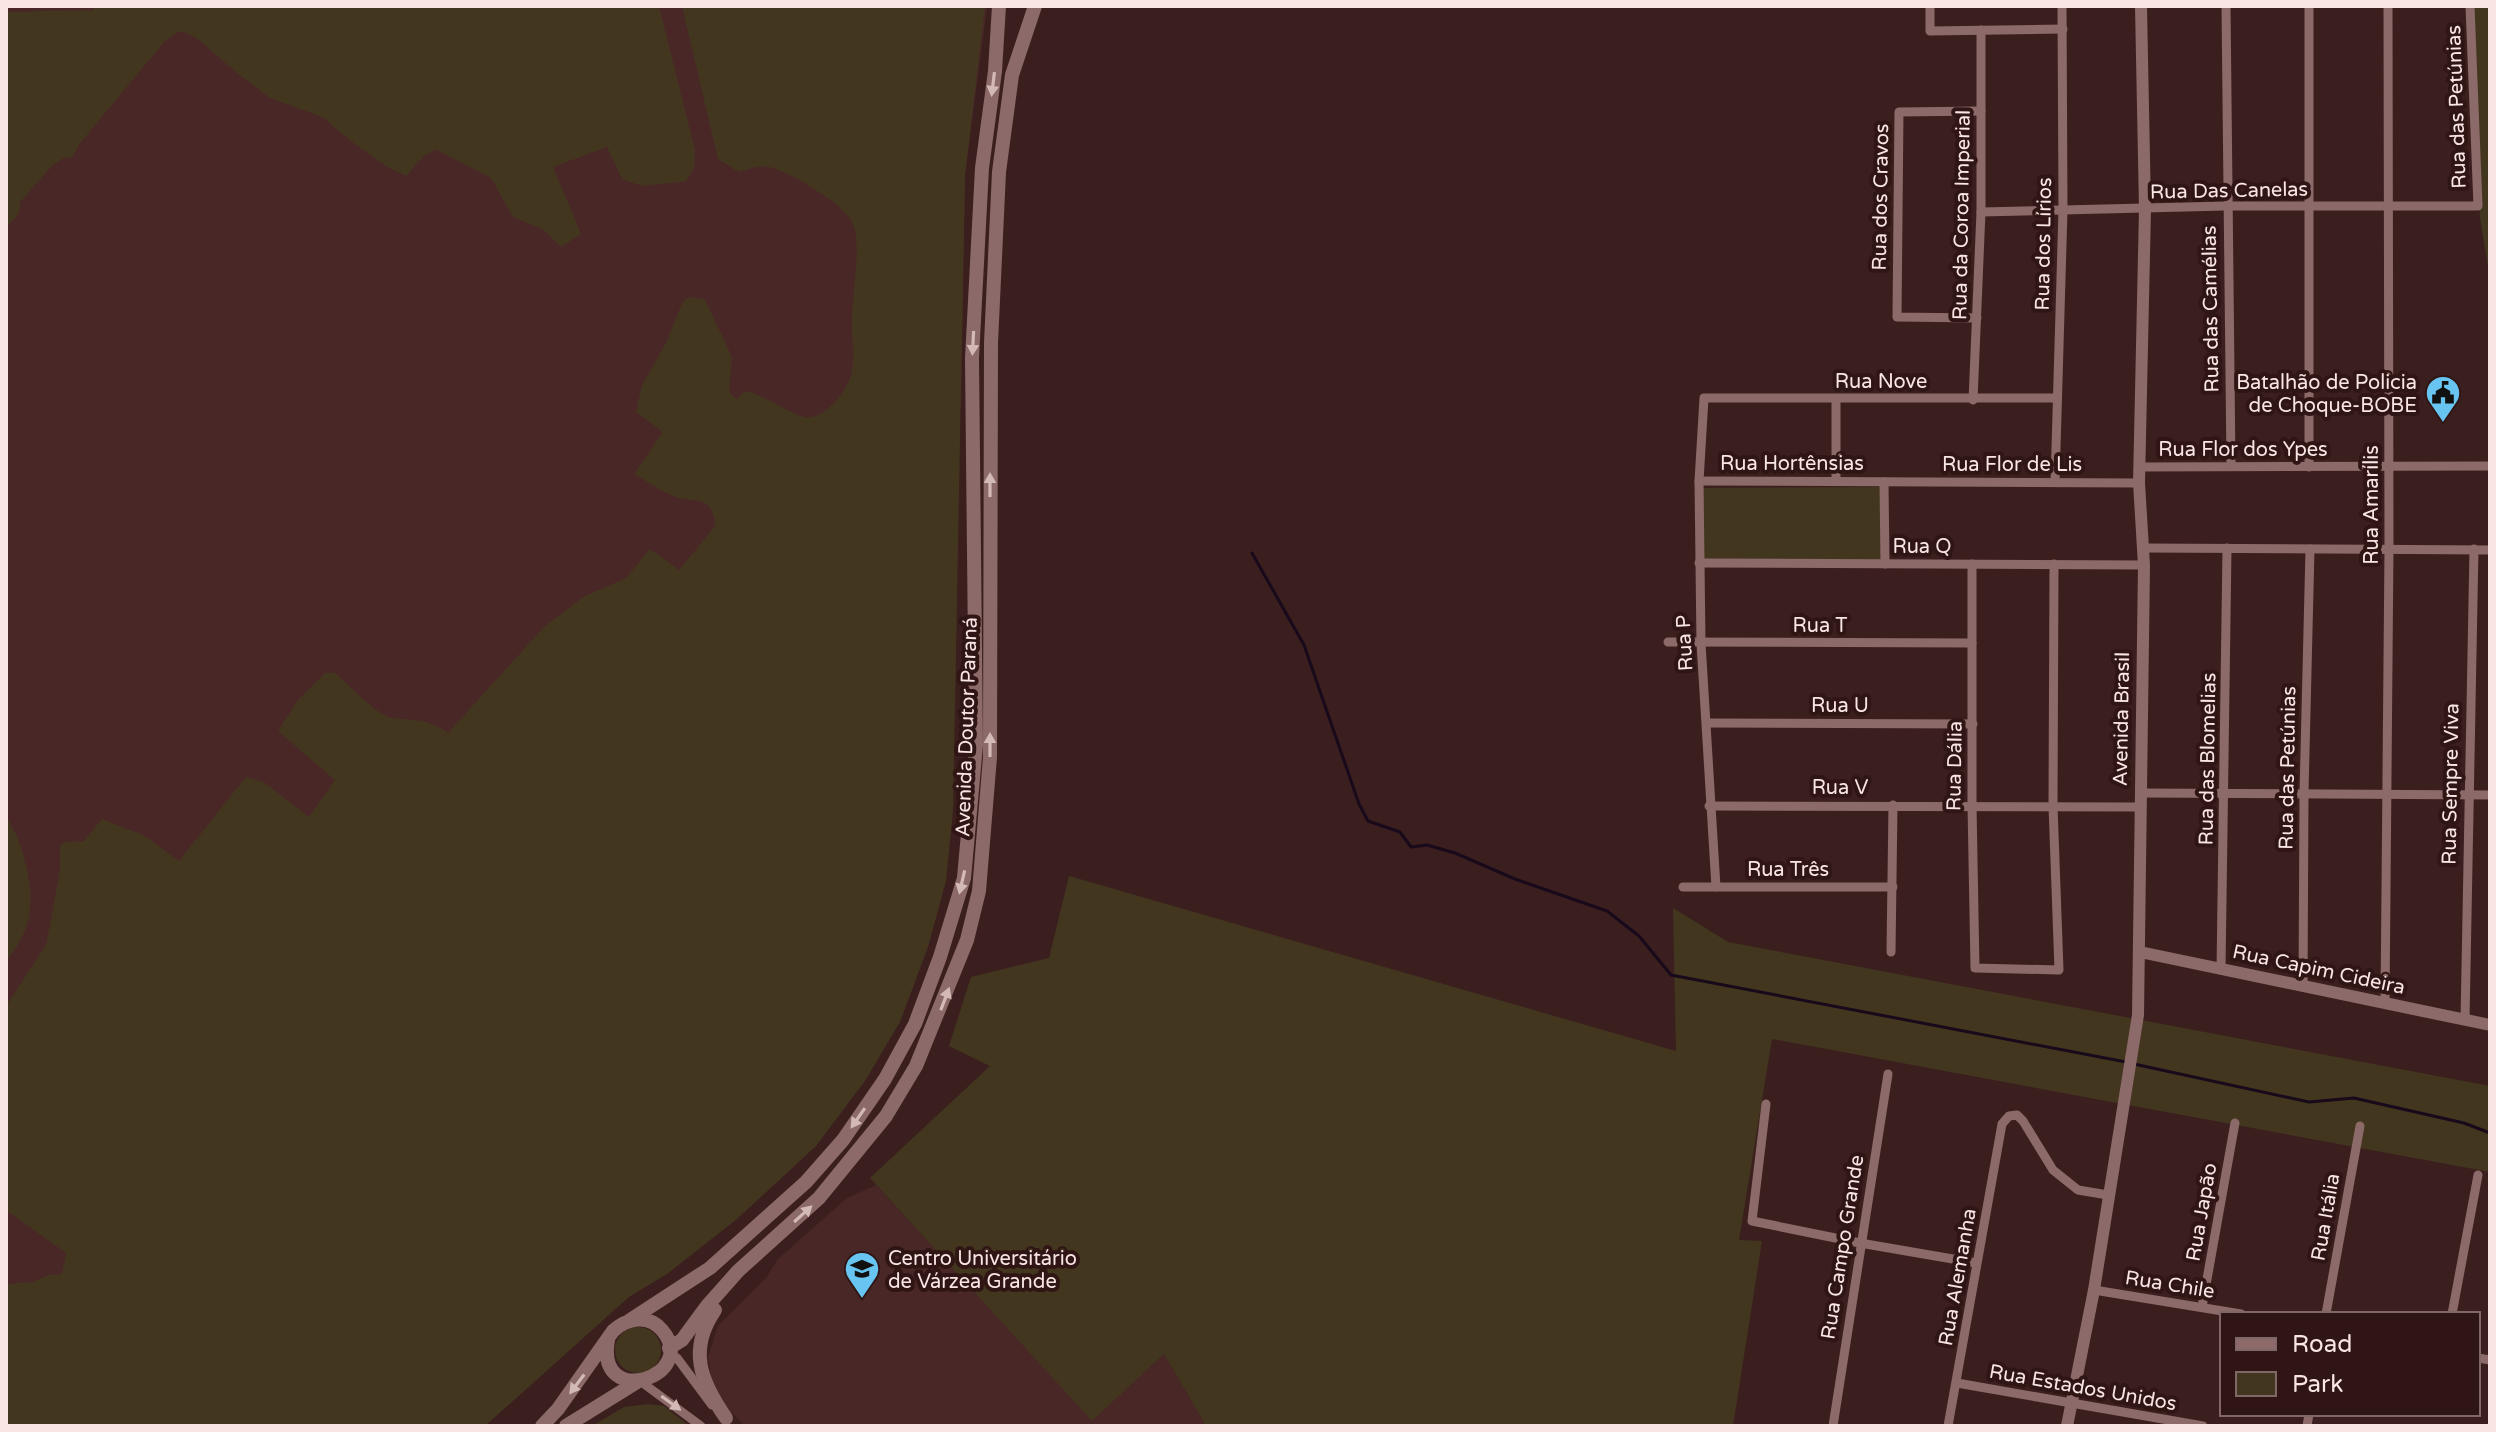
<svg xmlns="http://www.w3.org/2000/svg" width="2496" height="1432" font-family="'Varela Round',sans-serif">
  <rect width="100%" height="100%" fill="#3b1f1f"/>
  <g fill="#4a2727">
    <polygon points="6,6 987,6 965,175 961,408 101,1240 6,1359"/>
    <polygon points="876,1185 1092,1420 1164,1354 1206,1426 745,1426 718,1398 711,1376 708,1357 718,1326 766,1278 778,1259 847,1198"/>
  </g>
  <g fill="#43361f">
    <polygon points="94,6 659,6 695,150 694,168 686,181 642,186 622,179 607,147 553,167 581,234 561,247 544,230 513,217 491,178 435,149 423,157 406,176 389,168 356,145 322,117 270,98 242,77 195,37 180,31 164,42 81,142 72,157 62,159 52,166 20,202 19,213 6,228 6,12 94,10"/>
    <path d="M682 6H985L965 175 953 811 946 881 928 947 900 1022 865 1081 816 1146 737 1219 667 1274 629 1297 485 1426H6V1284L32 1282 49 1275 62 1274 66 1253 6 1210V1006L46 945 60 871V846L65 842 84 841 102 819 143 835 179 861 246 777 264 782 309 817 335 780 278 731 298 700 325 673H335C347 683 376 714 389 717 411 721 429 718 448 733L544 627 583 597 626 578 650 549 679 570 716 525C709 491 696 505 674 496 660 491 647 481 634 474L663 432 636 412 642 385 667 341 682 303 689 297 705 300 732 357 729 392 736 399 745 391C766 394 796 420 812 417 829 413 844 394 850 378 856 359 851 338 852 318 852 294 863 240 851 220 841 203 789 171 769 167 759 165 749 169 739 172L718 159Z"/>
    <polygon points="2474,6 2490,6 2490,278 2480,218"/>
    <polygon points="1882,487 1882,560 1702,560 1702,488"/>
    <path d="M6 817C15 830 20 843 24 858 35 899 34 928 6 961Z"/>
    <polygon points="1069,876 1676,1051 1673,908 1728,942 2490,1086 2490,1172 1772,1039 1739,1240 1762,1241 1733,1426 1206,1426 1164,1354 1092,1421 870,1178 990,1066 949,1046 971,977 1049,958"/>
    <circle cx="638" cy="1350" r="23"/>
    <polygon points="648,1404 664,1406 689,1426 592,1426 624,1407"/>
  </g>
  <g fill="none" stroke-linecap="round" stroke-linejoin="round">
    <g stroke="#18091b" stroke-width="3">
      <polyline points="1252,553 1304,645 1359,804 1368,821 1400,832 1411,847 1427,845 1455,853 1515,879 1607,911 1639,936 1671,975 2126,1062"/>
      <polyline points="2134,1064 2309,1102 2354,1098 2464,1123 2490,1133"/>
    </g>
    <g stroke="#8c6a69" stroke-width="9">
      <polyline points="1930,6 1930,31 2063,29"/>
      <polyline points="2226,6 2231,466"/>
      <polyline points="2309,6 2309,467"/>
      <polyline points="1981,212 2226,206 2478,206 2470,6"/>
      <polyline points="1977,318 1897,317 1899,112 1981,111"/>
      <polyline points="1836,399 1836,480"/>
      <polyline points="1973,400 1981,212 1981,30"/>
      <polyline points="2139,467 2490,466"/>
      <polyline points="1699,481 2139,483"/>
      <polyline points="1884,482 1885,564"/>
      <polyline points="2055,482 2063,210 2062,6"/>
      <polyline points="2143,548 2490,550"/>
      <polyline points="1699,563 2144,565"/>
      <polyline points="1972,564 1972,805 1975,968 2059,970 2053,806 2054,564"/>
      <polyline points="1668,642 1972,643"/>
      <polyline points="1707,723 1973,724"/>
      <polyline points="2140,793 2490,795"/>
      <polyline points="1709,806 2139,807"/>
      <polyline points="1683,887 1893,887"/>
      <polyline points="1716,887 1701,643 1699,481 1704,398 2057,398"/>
      <polyline points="1891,952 1893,805"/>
      <polyline points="2221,970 2227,548"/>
      <polyline points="2303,987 2304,793 2310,549"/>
      <polyline points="2385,1003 2389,548 2388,6"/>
      <polyline points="2465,1020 2474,549"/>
      <polyline points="1766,1104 1752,1221 1860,1243 1976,1263"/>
      <polyline points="2094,1290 2241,1314"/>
      <polyline points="2202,1307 2235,1123"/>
      <polyline points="2326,1314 2360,1126"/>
      <polyline points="2452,1314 2478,1175"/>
      <polyline points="669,1352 677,1358 712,1405"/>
      <polyline points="2478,1358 2490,1360"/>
      <polyline points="640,1381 701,1426"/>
      <polyline points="1957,1383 2203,1426"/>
      <polyline points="1833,1426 1888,1074"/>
      <polyline points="1948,1426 2002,1124 2009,1116 2017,1115 2023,1121 2053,1170 2078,1190 2108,1195"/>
      <polyline points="2307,1426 2309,1414"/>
    </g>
    <g stroke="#8c6a69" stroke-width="12">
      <polyline points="2140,952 2490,1025"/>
      <polyline points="2067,1426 2094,1290 2138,1015 2144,565 2139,483 2145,209 2141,6"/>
    </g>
    <g stroke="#8c6a69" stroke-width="14">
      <path d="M715 1310C688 1349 700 1381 726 1418"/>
      <polyline points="630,1320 710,1268 806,1182 843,1140 885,1079 915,1024 940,957 964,878 976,745 972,358 982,168 995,71 999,6"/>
      <polyline points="669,1348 682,1340 707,1306 738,1271 819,1198 886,1116 916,1066 967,940 979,891 990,757 991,343 999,172 1012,75 1035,6"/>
      <path d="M542 1426 558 1409 613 1331C627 1318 648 1314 662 1330 701 1376 595 1411 608 1340"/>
      <polyline points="566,1426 637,1382"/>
    </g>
  </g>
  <defs><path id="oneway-solid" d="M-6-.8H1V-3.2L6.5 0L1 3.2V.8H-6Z" transform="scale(2)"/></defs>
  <g fill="#d3bab9">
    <use href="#oneway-solid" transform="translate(993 84) rotate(97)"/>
    <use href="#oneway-solid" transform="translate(973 343) rotate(93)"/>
    <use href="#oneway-solid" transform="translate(990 485) rotate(-90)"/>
    <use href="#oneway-solid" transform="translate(990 745) rotate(-90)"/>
    <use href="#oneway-solid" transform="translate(962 882) rotate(103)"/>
    <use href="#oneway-solid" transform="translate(945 999) rotate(-69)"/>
    <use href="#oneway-solid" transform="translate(858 1118) rotate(125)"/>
    <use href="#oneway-solid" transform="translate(803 1214) rotate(-42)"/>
    <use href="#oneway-solid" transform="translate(577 1384) rotate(127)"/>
    <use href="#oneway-solid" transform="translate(671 1403) rotate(36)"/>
  </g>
  <defs>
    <symbol id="civic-pin" viewBox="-11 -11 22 30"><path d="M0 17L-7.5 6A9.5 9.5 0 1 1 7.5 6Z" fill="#68c4f0" stroke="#301515"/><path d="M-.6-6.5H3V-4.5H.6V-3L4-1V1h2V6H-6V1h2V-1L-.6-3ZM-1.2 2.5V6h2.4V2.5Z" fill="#111"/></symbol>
    <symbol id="university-pin" viewBox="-11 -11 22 30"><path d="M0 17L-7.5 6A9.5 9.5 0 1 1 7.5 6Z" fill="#68c4f0" stroke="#301515"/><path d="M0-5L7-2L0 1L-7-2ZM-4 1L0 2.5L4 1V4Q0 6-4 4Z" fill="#111"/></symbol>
  </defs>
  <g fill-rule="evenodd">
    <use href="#civic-pin" x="2423" y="373" width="40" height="54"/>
    <use href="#university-pin" x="842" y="1249" width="40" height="54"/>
  </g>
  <g text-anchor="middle" stroke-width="8" stroke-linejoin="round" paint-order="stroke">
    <g font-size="20" fill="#f9e5e4" stroke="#301515">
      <text transform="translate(2456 107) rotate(-92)" y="7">Rua das Petúnias</text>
      <text transform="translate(2229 190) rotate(-1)" y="7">Rua Das Canelas</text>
      <text transform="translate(1880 197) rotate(-89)" y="7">Rua dos Cravos</text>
      <text transform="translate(1961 215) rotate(-89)" y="7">Rua da Coroa Imperial</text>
      <text transform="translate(2043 244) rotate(-89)" y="7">Rua dos Lírios</text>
      <text transform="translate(2210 309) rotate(-91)" y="7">Rua das Camélias</text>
      <text x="1881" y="388">Rua Nove</text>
      <text x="2243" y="456">Rua Flor dos Ypes</text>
      <text x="1792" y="470">Rua Hortênsias</text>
      <text x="2012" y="471">Rua Flor de Lis</text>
      <text transform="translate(2371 505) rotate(-90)" y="7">Rua Amarílis</text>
      <text x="1922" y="553">Rua Q</text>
      <text x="1820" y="632">Rua T</text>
      <text transform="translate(1684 643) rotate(-93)" y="7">Rua P</text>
      <text x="1840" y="712">Rua U</text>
      <text transform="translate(2121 719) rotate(-89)" y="7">Avenida Brasil</text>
      <text transform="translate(966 727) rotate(-88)" y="7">Avenida Doutor Paraná</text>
      <text transform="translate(2207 759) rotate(-89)" y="7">Rua das Blomelias</text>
      <text transform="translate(1954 766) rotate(-89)" y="7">Rua Dália</text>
      <text transform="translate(2287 768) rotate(-89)" y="7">Rua das Petúnias</text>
      <text transform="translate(2450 784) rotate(-89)" y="7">Rua Sempre Viva</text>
      <text x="1840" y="794">Rua V</text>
      <text x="1788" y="876">Rua Três</text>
      <text transform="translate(2319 969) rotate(12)" y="7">Rua Capim Cideira</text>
      <text transform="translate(2201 1212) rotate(-80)" y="7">Rua Japão</text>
      <text transform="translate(2325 1217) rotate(-80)" y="7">Rua Itália</text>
      <text transform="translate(1842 1247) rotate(-81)" y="7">Rua Campo Grande</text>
      <text transform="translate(1957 1277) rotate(-80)" y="7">Rua Alemanha</text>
      <text transform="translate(2170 1284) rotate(9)" y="7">Rua Chile</text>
      <text transform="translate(2083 1387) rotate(10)" y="7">Rua Estados Unidos</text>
    </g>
    <g font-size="20" fill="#f9e5e4" stroke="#301515" text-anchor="end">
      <text x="2417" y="389">Batalhão de Policia<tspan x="2417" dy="23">de Choque-BOBE</tspan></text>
      <text x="888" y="1265" text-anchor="start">Centro Universitário<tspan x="888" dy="23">de Várzea Grande</tspan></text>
    </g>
  </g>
  <rect width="2496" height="1432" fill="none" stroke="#f9e5e4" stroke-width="16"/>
  <rect x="2220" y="1312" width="260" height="104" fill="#301515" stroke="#806868" stroke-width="2"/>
  <rect x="2236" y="1338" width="40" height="12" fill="#8c6a69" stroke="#806868" stroke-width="2"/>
  <text x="2292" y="1352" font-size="24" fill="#f9e5e4">Road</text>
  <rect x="2236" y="1372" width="40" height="24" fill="#43361f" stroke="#806868" stroke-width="2"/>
  <text x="2292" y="1392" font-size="24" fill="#f9e5e4">Park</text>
</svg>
